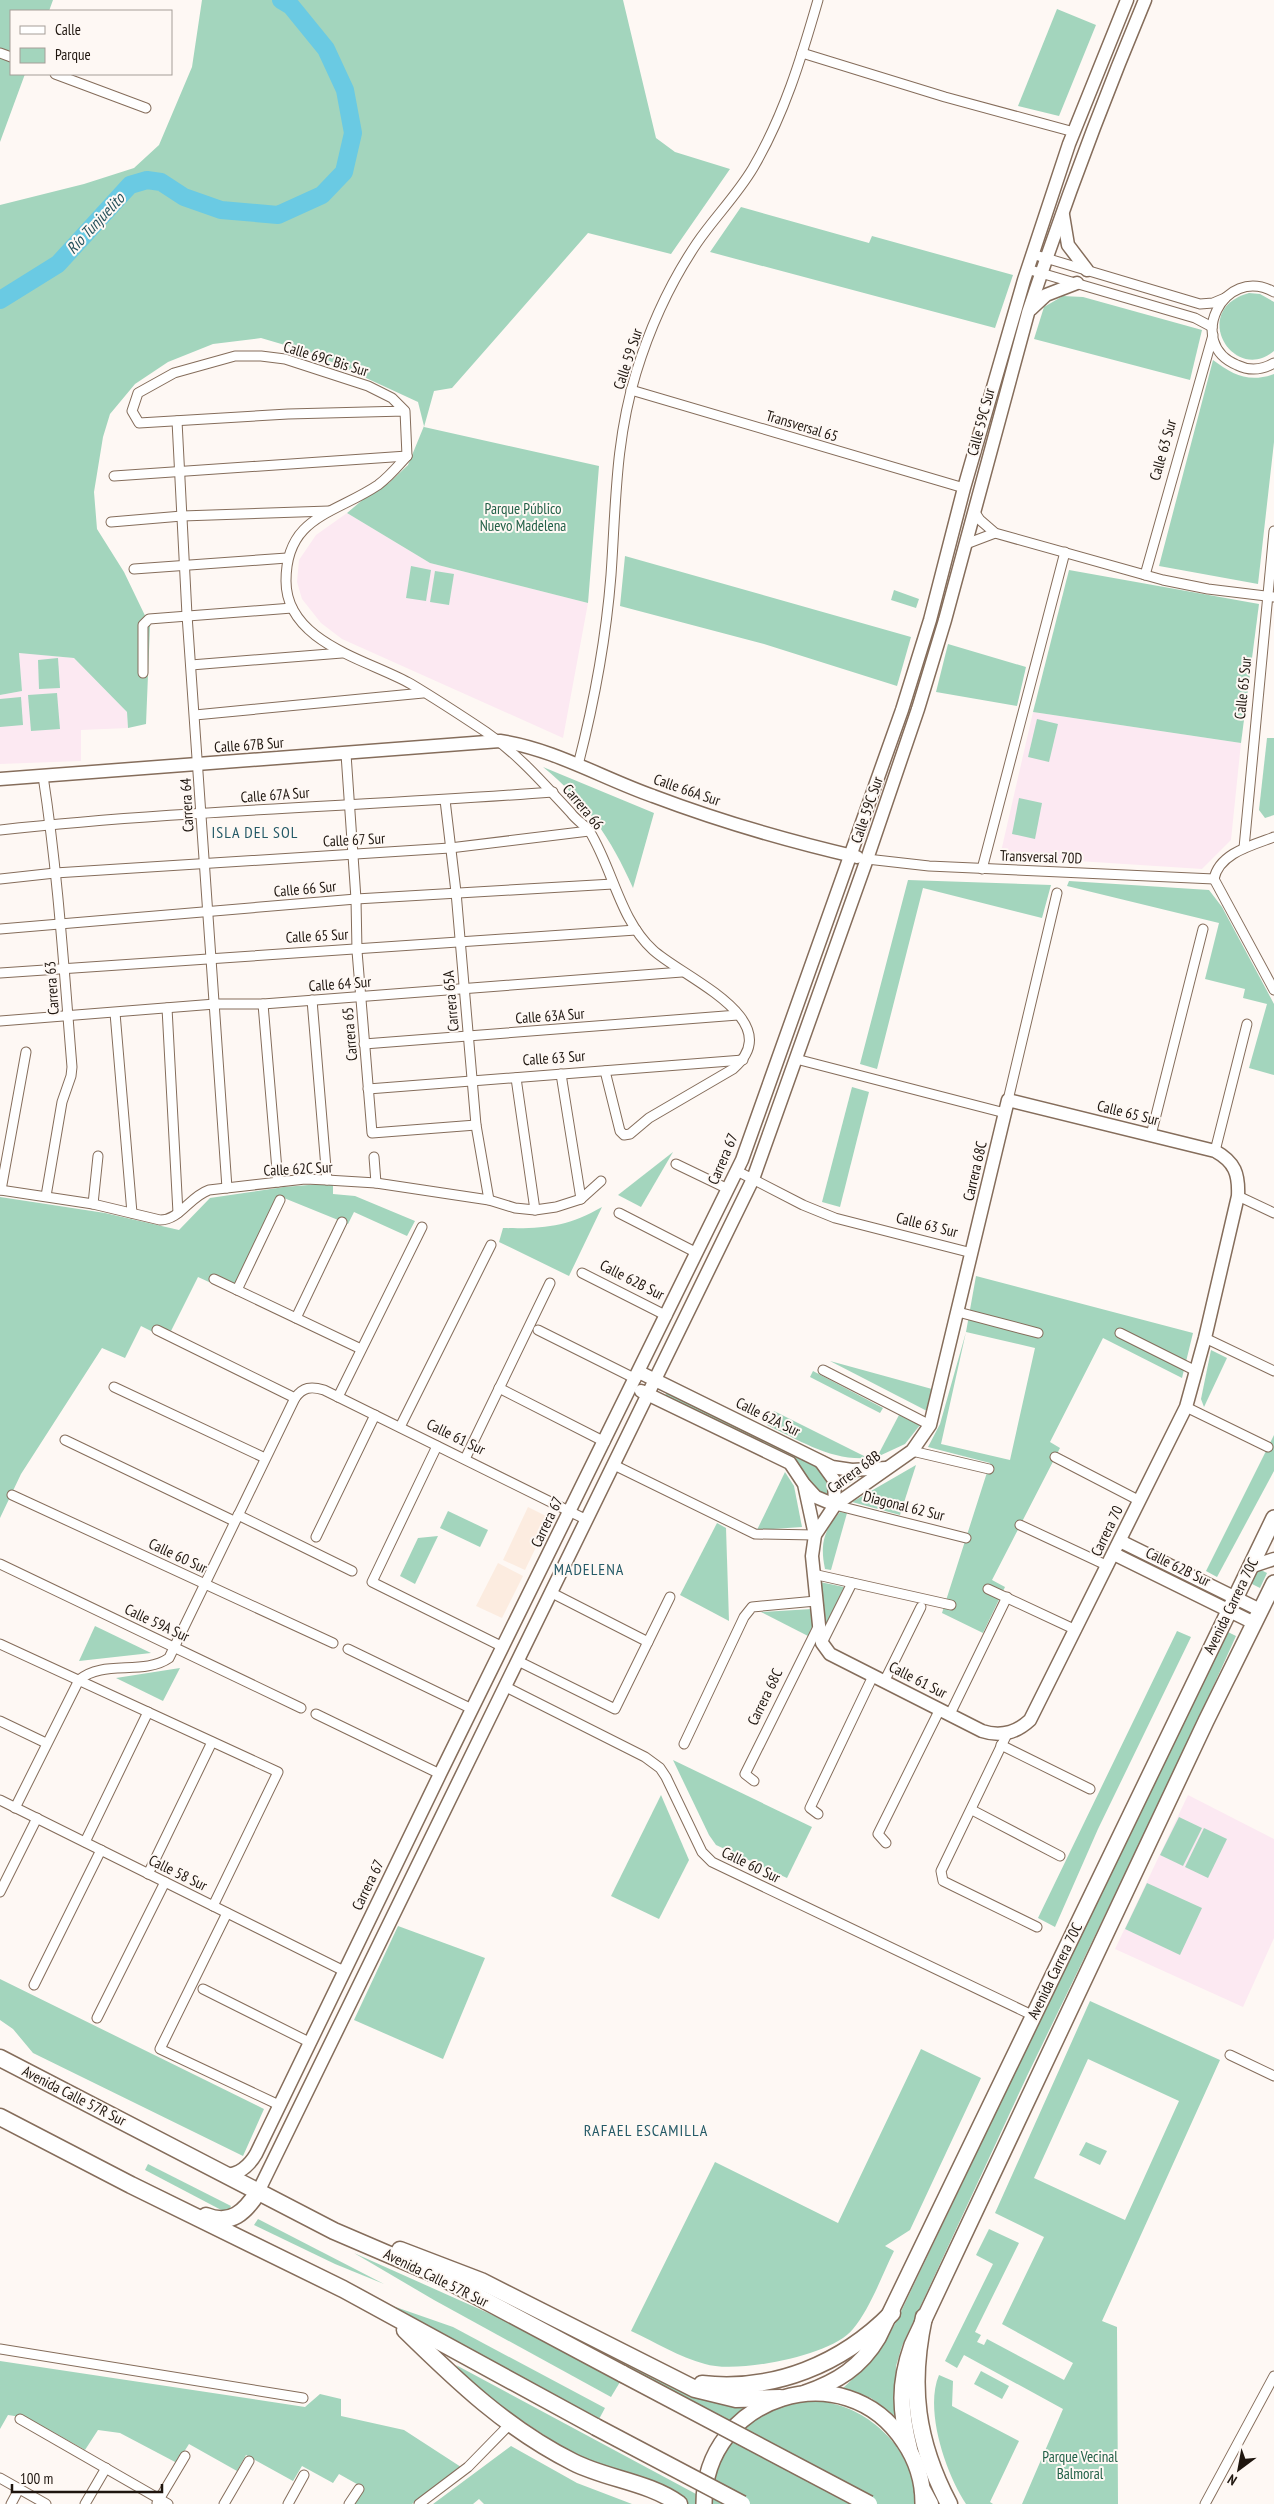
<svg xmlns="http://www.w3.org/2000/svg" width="1274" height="2504" font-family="'PT Sans Narrow',sans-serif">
  <rect width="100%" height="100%" fill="#fef8f4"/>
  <g fill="#fcece0">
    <polygon points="528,1507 550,1518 525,1570 503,1560"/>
    <polygon points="498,1563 523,1576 502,1618 476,1606"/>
  </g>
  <g fill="#fce9f2">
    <polygon points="347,513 430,563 588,603 563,738 342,639 321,623 302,599 297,582 299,560 316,535"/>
    <polygon points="18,652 74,658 127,712 128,728 81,730 81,761 0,764 0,695 22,691"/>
    <polygon points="1033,712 1241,743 1231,840 1202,869 1000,856"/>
    <polygon points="1188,1795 1274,1839 1274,1938 1243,2007 1115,1949"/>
  </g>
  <g fill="#a3d5bd" fill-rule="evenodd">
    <polygon points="0,0 53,0 49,11 11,11 11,74 25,74 0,142"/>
    <polygon points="202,0 623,0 656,138 675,152 730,169 671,254 588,233 452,388 434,391 424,427 599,466 588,603 430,563 347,513 366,497 389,483 408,465 424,426 418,402 312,353 261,338 213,344 168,362 135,384 110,414 103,437 94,492 97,529 124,572 150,626 146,724 128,728 127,712 74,658 19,653 22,691 0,695 0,205 84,184 134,168 159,145 192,67"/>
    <polygon points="1057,9 1096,25 1059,116 1018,106"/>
    <polygon points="741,207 869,243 872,236 1013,275 995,328 710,252"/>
    <path d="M1249 293 1260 294 1274 302V351C1234 385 1188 310 1249 293Z"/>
    <polygon points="1063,296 1083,297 1202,330 1190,380 1034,339 1044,307"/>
    <path d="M1213 360C1233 375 1249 383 1274 374V442L1258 584 1159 566Z"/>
    <polygon points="625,556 911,637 897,686 764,644 620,606"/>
    <polygon points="411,566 431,570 426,601 406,598"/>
    <polygon points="1069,570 1259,604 1241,743 1033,712"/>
    <polygon points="435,571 454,574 449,605 430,602"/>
    <polygon points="894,590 919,599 916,608 891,600"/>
    <polygon points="948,644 1026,667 1017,706 936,692"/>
    <polygon points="58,658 60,688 39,689 38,660"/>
    <polygon points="57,693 60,729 31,731 28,695"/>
    <polygon points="21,697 23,725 0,727 0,699"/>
    <polygon points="1037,719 1058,724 1049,762 1028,757"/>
    <polygon points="1267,738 1274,738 1274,815 1265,818 1259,810"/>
    <path d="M543 767 654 813 633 888C611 838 586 802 543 767Z"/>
    <polygon points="1019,798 1042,803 1035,839 1012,834"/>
    <polygon points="908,880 1051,885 1042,918 923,888 877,1069 860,1064"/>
    <polygon points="1069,881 1209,890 1222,907 1274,1004 1274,1075 1249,1068 1267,1004 1243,998 1245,989 1205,979 1219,923 1067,886"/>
    <polygon points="852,1087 869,1092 840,1207 822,1202"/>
    <polygon points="673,1152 641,1207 618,1195"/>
    <polygon points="333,1183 333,1194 355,1196 415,1221 407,1236 354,1212 348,1224 279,1196 233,1293 198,1277 167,1339 141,1326 125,1358 102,1348 21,1474 0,1518 0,1197 105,1213 179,1230 210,1198 284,1187"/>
    <path d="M602 1207 569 1276 499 1242 503 1228C543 1229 567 1227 602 1207Z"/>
    <path d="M976 1276 1193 1333 1182 1378 1103 1338 1050 1442 1060 1448 992 1580 1005 1587 983 1633 942 1613 990 1463 928 1447 940 1424 966 1332ZM966 1332 1035 1348 1010 1460 941 1444Z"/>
    <polygon points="1211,1350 1227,1358 1204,1407 1201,1399"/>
    <polygon points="830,1361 932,1389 927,1411"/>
    <polygon points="813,1371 883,1408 880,1413 810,1377"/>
    <polygon points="667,1392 816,1465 830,1484 828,1494 818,1493 804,1473 665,1396"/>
    <path d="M774 1411 868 1458C831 1461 799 1440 767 1425Z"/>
    <polygon points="899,1415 920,1425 905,1444 877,1457"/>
    <polygon points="1274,1435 1274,1471 1217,1577 1206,1571"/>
    <polygon points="916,1465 900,1515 852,1502"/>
    <polygon points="785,1472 794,1486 802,1527 757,1530"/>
    <polygon points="837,1472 861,1476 842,1488"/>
    <polygon points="448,1511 488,1530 480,1547 440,1528"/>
    <path d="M840 1512 847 1513 831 1570 825 1569C820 1545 823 1531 840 1512Z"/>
    <polygon points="717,1523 726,1528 729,1621 680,1595"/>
    <polygon points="438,1536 415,1584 400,1576 418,1538"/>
    <polygon points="1257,1568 1267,1573 1260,1588 1250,1583"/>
    <polygon points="820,1582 844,1587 826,1624"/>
    <polygon points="812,1609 813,1625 808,1636 761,1612"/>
    <polygon points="95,1626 151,1653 79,1661"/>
    <polygon points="1177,1631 1191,1637 1098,1829 1055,1927 1038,1918"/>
    <polygon points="1226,1631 1236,1636 1180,1760 1027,2076 902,2346 896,2366 895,2416 871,2398 843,2388 873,2360 895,2324"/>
    <polygon points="180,1668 163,1701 116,1678"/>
    <polygon points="673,1760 812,1827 787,1878 716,1845 709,1835"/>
    <polygon points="661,1795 689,1860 659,1919 611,1896"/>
    <polygon points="1179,1817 1202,1828 1183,1866 1160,1855"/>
    <polygon points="1204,1828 1227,1839 1208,1878 1185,1867"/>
    <polygon points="1147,1883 1202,1908 1180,1955 1125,1929"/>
    <polygon points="398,1926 485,1958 443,2059 354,2020"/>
    <polygon points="0,1979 264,2109 243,2156 33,2053 13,2029 0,2020"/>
    <path d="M1090 2001 1220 2060 1102 2321 1117 2327 1118 2504H1022L1063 2409 964 2355 957 2368 945 2361 993 2264 976 2255 989 2229 1019 2243 975 2332 981 2335 977 2342 984 2345 987 2339 1064 2380 1073 2363 1002 2324 1044 2237 995 2213ZM1088 2059 1179 2101 1125 2220 1034 2178Z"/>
    <path d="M921 2049 981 2078 910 2230 885 2246 894 2251C882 2275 870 2309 853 2329 832 2356 736 2374 705 2364 679 2357 655 2342 631 2331L715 2162 838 2223Z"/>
    <polygon points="1086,2142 1107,2151 1100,2165 1079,2155"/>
    <polygon points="148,2164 231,2206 227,2213 145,2170"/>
    <polygon points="258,2219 384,2284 335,2264 254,2225"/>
    <polygon points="354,2253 535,2334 620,2382 611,2397 434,2300"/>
    <polygon points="387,2304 453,2327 605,2408 598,2421 487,2362"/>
    <polygon points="586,2341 703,2399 724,2405 747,2405 729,2421 585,2345"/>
    <polygon points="0,2361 305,2407 320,2394 341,2399 341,2416 404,2430 461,2467 412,2504 354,2504 364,2488 339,2474 333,2483 302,2466 293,2481 246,2455 237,2471 189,2444 177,2463 120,2433 98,2430 85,2450 28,2418 8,2415 0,2429"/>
    <polygon points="456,2365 696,2494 697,2504 688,2504 676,2495 599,2467 564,2448 480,2393"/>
    <polygon points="981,2371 1009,2386 1002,2399 974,2384"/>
    <path d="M939 2375 953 2381 952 2406 1019 2441 990 2502 993 2504H966C946 2474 924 2410 939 2375Z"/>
    <path d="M795 2402C806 2402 819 2400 830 2403 875 2412 918 2456 914 2504H710L718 2462 736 2434 763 2413Z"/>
    <polygon points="511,2446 577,2483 632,2504 484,2504 479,2499 473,2504 433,2504"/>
  </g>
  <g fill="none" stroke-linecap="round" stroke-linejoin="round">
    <polyline stroke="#6acae3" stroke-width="18" points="0,300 58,264 130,185 147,180 161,182 184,197 221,210 278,215 322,195 344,172 353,133 345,90 326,49 291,6 281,0"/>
    <defs>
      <g id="street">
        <polyline points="0,53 11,57"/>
        <polyline points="802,53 945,97 1074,132"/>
        <polyline points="55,74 146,108"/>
        <polyline points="1032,254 1200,304 1213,303 1225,298"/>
        <polyline points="1027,269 1195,318 1212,327"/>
        <path d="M1274 292C1223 264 1185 344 1237 365 1249 371 1262 370 1274 363"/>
        <polyline points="631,390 964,488"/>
        <polyline points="405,411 288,414 139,423 132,411 138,393 174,373 235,356 261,356 285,359 368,386 392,398 405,411 407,456"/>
        <polyline points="177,421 187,615 227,1188"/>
        <path d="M407 456C398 466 389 477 378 485 335 514 286 516 286 581 286 643 369 660 411 684 436 699 462 716 486 732 519 755 544 784 571 813 576 820 585 825 590 832 613 870 620 920 653 950 682 977 790 1020 733 1069L649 1118 630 1134 624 1135 620 1131 605 1071"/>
        <polyline points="114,476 407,456"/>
        <polyline points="974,511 980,520 995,533 1163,580 1208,589 1274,597"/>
        <polyline points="111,522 182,516 329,511"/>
        <polyline points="966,544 995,533"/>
        <polyline points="134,569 287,558"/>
        <polyline points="1145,575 1213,335"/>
        <polyline points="191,665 342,653"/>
        <polyline points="143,673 143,625 149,619 292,608"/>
        <polyline points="195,715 423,693"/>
        <polyline points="346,754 356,899 357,951 372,1133 476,1125"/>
        <path d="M578 765C594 703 606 639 611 575 616 505 615 442 636 373 650 327 670 283 697 243 714 218 737 195 753 168 784 115 801 59 818 0"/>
        <path d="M43 776C58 873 64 970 72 1067L71 1076 62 1102 46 1196"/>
        <polyline points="445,800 456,892 476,1125 489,1200"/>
        <path d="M0 830C184 810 369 806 553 792"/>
        <polyline points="1244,848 1274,531"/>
        <polyline points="867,859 929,866 1214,879"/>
        <polyline points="982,869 1065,552"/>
        <polyline points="0,879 55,873 450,848 589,831"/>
        <polyline points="1214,879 1274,990"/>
        <path d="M1214 879C1219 853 1253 845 1274 837"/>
        <polyline points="0,929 356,899 613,884"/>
        <polyline points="0,973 636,930"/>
        <polyline points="312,1000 327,1180"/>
        <polyline points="263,1004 278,1182"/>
        <polyline points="167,1008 178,1213"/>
        <polyline points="115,1013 132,1213"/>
        <polyline points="0,1021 215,1004 263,1004 682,972"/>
        <polyline points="364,1044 738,1015"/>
        <polyline points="796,1059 1005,1113"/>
        <polyline points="561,1074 581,1199"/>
        <polyline points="516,1078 535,1210"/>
        <polyline points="368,1089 743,1060"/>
        <polyline points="1008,1100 1057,893"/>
        <polyline points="1151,1135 1203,929"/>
        <polyline points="1215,1151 1247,1024"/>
        <polyline points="374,1157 376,1183"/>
        <polyline points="676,1164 728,1189"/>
        <polyline points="737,1171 803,1205 835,1218 972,1253"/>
        <path d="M0 1190 93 1204 160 1220C180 1220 189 1197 209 1190L305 1179 327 1180 376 1183 489 1200 515 1208 535 1210 556 1207 581 1199 601 1181"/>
        <polyline points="1,1190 26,1052"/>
        <polyline points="1238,1196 1274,1213"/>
        <polyline points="93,1204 98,1156"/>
        <polyline points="619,1213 697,1253"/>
        <polyline points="582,1273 667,1316"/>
        <polyline points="214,1279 361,1349"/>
        <polyline points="237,1290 280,1200"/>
        <polyline points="958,1312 1038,1333"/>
        <polyline points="296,1318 342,1222"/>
        <polyline points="157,1330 295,1398"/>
        <polyline points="538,1330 636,1379"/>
        <polyline points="1120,1333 1196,1371"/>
        <polyline points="1205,1338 1274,1371"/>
        <polyline points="823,1370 930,1425"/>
        <polyline points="114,1387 265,1458"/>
        <polyline points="499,1388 605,1442"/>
        <polyline points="338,1397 422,1227"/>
        <polyline points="1186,1407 1268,1447"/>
        <polyline points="400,1427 491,1245"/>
        <polyline points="65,1440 234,1521"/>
        <polyline points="437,1446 372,1582 503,1647"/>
        <polyline points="912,1451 989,1469"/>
        <polyline points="1055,1457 1140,1501"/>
        <polyline points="465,1459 550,1283"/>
        <polyline points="614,1465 755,1534 815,1535"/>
        <polyline points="12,1495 333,1643"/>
        <polyline points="835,1505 966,1538"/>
        <polyline points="238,1515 352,1571"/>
        <polyline points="1020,1525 1108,1566"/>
        <polyline points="316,1537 375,1415"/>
        <polyline points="0,1564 301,1708"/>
        <polyline points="813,1574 951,1605"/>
        <polyline points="988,1589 1076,1630"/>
        <polyline points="552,1593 648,1642"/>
        <polyline points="822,1643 852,1583"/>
        <polyline points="0,1644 278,1772 213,1906"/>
        <polyline points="348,1649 472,1709"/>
        <polyline points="518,1661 615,1709 670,1597"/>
        <polyline points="884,1682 921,1607"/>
        <polyline points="506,1687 645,1757 660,1768 666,1777 702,1852 712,1862 1034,2016"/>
        <polyline points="316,1714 440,1774"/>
        <polyline points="950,1714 1007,1597"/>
        <polyline points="0,1721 46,1743"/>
        <polyline points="1007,1734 941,1871 943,1881 1037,1927"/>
        <polyline points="684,1744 744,1617 752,1607 816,1601"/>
        <polyline points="1001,1745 1090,1789"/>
        <polyline points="754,1781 745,1774 819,1625"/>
        <polyline points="0,1800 344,1971"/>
        <path d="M15 1808 79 1680C103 1659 143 1676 169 1658L295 1398C303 1387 311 1386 324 1390L587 1520"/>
        <polyline points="972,1810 1060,1856"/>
        <polyline points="818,1814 810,1808 873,1676"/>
        <polyline points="85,1842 148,1712"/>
        <polyline points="886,1843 878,1834 940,1709"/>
        <polyline points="148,1874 212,1742"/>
        <polyline points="0,1892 37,1818"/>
        <polyline points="227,1913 160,2049 279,2105"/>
        <polyline points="34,1985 101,1850"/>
        <polyline points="203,1989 309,2042"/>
        <polyline points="97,2018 165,1882"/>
        <polyline points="1230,2055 1274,2076"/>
        <polyline points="0,2349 303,2398"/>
        <polyline points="20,2419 168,2504"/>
        <polyline points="0,2478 46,2504"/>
        <polyline points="157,2503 185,2456"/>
        <polyline points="11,2504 19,2489"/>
        <polyline points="85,2504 106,2468"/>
        <polyline points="224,2504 249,2461"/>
        <polyline points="288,2504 304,2475"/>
        <polyline points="349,2504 359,2489"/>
        <polyline points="419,2504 468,2467 511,2423"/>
        <polyline points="1205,2504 1274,2376"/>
      </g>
      <g id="secondary">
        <polyline points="1063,215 1068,245 1087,270"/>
        <polyline points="1031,309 1046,295 1077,283"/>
        <path d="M0 779 500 741C554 749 602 778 653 796 719 821 788 841 857 857"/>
        <path d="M1008 1100 1215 1151C1235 1162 1239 1174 1238 1196L1205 1338 1186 1407 1030 1720C1016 1733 1000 1737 982 1731L830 1654 822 1643 819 1625 812 1556 815 1535 835 1505 912 1451 930 1425Z"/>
        <polyline points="639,1372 832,1467 852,1470 886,1468"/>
        <polyline points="641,1391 790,1463 804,1484 815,1535"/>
        <polyline points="821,1462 834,1480 835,1505"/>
        <polyline points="805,1485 816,1497 835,1505"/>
        <polyline points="1120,1541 1260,1610"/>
        <polyline points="1114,1554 1254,1623"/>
        <polyline points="1250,1567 1274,1559"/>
        <path d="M226 2175C240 2174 249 2166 256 2154L440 1774 742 1160 902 710 930 620 964 488 1024 280 1069 144 1127 0"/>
        <path d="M258 2192 753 1179 867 859 918 709 945 620 1028 313C1063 207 1102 103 1145 0"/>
      </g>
      <g id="primary">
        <path d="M805 2393C837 2382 861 2367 878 2338L1274 1518"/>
        <path d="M910 2451C900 2411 898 2385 912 2345L1206 1721 1274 1583"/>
        <path d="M704 2504C704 2396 845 2351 904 2442 917 2461 923 2480 923 2503"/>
      </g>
      <g id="highway">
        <polyline points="0,2058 334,2231 439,2276 623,2374"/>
        <polyline points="0,2117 131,2185 343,2289 596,2427"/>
        <path d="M206 2216C231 2226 245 2212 258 2192"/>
        <polyline points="400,2250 481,2281 695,2389 736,2399 780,2398"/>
        <path d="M924 2317C909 2386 916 2441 949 2504"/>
        <path d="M405 2330C457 2381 507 2429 573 2462 606 2479 649 2482 679 2504"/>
        <path d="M702 2384C774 2392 842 2364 892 2313"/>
        <polyline points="923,2491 930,2504"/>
      </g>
    </defs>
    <use href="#street" stroke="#856d5b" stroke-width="11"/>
    <use href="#secondary" stroke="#856d5b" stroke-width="15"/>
    <use href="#primary" stroke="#856d5b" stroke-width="18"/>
    <use href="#highway" stroke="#856d5b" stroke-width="19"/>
    <use href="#street" stroke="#fff" stroke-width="9"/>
    <use href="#secondary" stroke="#fff" stroke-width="12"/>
    <use href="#primary" stroke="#fff" stroke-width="15"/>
    <use href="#highway" stroke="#fff" stroke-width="16"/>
    <defs>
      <g id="highway-bridge">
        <polyline points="623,2374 869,2504"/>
        <polyline points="596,2427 742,2504"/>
      </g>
    </defs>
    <use href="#highway-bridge" stroke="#856d5b" stroke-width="19" stroke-linecap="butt"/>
    <use href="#highway-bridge" stroke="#fff" stroke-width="16"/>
  </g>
  <g text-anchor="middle" stroke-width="4" stroke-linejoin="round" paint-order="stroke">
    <g font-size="15" fill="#1f160f" stroke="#fef8f4">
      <text transform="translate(326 359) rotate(17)" y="5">Calle 69C Bis Sur</text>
      <text transform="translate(628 359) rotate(-72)" y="5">Calle 59 Sur</text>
      <text transform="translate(981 422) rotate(-75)" y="5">Calle 59C Sur</text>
      <text transform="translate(802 426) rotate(17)" y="5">Transversal 65</text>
      <text transform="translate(1163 450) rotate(-74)" y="5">Calle 63 Sur</text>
      <text transform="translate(1243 688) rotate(-84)" y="5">Calle 65 Sur</text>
      <text transform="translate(249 745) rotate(-4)" y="5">Calle 67B Sur</text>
      <text transform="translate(687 790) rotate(19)" y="5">Calle 66A Sur</text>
      <text transform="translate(275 795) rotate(-4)" y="5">Calle 67A Sur</text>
      <text transform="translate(187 805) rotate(-93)" y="5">Carrera 64</text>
      <text transform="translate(583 807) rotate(50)" y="5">Carrera 66</text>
      <text transform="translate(867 810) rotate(-71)" y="5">Calle 59C Sur</text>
      <text transform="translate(354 840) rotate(-3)" y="5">Calle 67 Sur</text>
      <text transform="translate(1041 857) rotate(2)" y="5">Transversal 70D</text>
      <text transform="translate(305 889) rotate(-5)" y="5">Calle 66 Sur</text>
      <text transform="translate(317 936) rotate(-3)" y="5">Calle 65 Sur</text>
      <text transform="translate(340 984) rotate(-4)" y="5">Calle 64 Sur</text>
      <text transform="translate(52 988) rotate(-94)" y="5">Carrera 63</text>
      <text transform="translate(451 1001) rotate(-95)" y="5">Carrera 65A</text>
      <text transform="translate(550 1016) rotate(-4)" y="5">Calle 63A Sur</text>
      <text transform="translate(350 1034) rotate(-95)" y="5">Carrera 65</text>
      <text transform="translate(554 1058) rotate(-4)" y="5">Calle 63 Sur</text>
      <text transform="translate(1128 1113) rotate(14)" y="5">Calle 65 Sur</text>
      <text transform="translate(723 1159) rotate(-67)" y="5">Carrera 67</text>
      <text transform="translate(298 1169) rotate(-3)" y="5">Calle 62C Sur</text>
      <text transform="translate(975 1171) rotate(-77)" y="5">Carrera 68C</text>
      <text transform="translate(927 1225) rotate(14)" y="5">Calle 63 Sur</text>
      <text transform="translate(632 1280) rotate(27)" y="5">Calle 62B Sur</text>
      <text transform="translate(768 1417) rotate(26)" y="5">Calle 62A Sur</text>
      <text transform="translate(456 1437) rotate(26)" y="5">Calle 61 Sur</text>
      <text transform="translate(854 1472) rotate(-36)" y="5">Carrera 68B</text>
      <text transform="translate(904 1506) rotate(14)" y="5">Diagonal 62 Sur</text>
      <text transform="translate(547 1522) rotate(-64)" y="5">Carrera 67</text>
      <text transform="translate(1107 1531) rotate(-64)" y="5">Carrera 70</text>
      <text transform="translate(178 1556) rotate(25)" y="5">Calle 60 Sur</text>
      <text transform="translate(1178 1567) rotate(26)" y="5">Calle 62B Sur</text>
      <text transform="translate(1231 1606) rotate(-64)" y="5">Avenida Carrera 70C</text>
      <text transform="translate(157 1623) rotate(25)" y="5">Calle 59A Sur</text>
      <text transform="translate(918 1680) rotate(27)" y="5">Calle 61 Sur</text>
      <text transform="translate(765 1697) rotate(-64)" y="5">Carrera 68C</text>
      <text transform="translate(751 1865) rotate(26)" y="5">Calle 60 Sur</text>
      <text transform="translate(178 1873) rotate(26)" y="5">Calle 58 Sur</text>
      <text transform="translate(368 1885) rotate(-64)" y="5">Carrera 67</text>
      <text transform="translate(1055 1971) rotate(-64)" y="5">Avenida Carrera 70C</text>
      <text transform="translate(74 2096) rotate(27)" y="5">Avenida Calle 57R Sur</text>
      <text transform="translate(436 2278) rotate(26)" y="5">Avenida Calle 57R Sur</text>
    </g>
    <g font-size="15" fill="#226047" stroke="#fef8f4">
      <text x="523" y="514">Parque Público<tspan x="523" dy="17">Nuevo Madelena</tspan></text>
      <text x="1080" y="2462">Parque Vecinal<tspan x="1080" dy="17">Balmoral</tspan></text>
    </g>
    <g font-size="16" font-style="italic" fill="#26515c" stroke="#fef8f4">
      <text transform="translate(95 223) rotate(-47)" y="6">Río Tunjuelito</text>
    </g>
    <g font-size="16" letter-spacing="1" fill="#245a67" stroke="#fef8f4">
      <text x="255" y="838">ISLA DEL SOL</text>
      <text x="589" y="1575">MADELENA</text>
      <text x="646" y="2136">RAFAEL ESCAMILLA</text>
    </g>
  </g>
  <rect x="10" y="10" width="162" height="65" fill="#fef8f4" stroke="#a59e98"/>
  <rect x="20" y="26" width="25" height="8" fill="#ffffff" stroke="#a59e98"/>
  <text x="55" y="35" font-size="15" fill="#1f160f">Calle</text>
  <rect x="20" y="48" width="25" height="15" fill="#a3d5bd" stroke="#a59e98"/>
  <text x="55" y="60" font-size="15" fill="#1f160f">Parque</text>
  <g transform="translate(1239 2469) rotate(212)" stroke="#fef8f4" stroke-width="4" paint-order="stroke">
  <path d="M0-4L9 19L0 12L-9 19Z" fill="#1f160f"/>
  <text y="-8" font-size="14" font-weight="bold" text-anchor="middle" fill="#1f160f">N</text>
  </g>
  <path d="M12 2484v8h150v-8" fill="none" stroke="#1f160f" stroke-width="2.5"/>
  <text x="20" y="2484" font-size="15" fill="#1f160f" stroke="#fef8f4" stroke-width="4" paint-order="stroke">100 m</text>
</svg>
